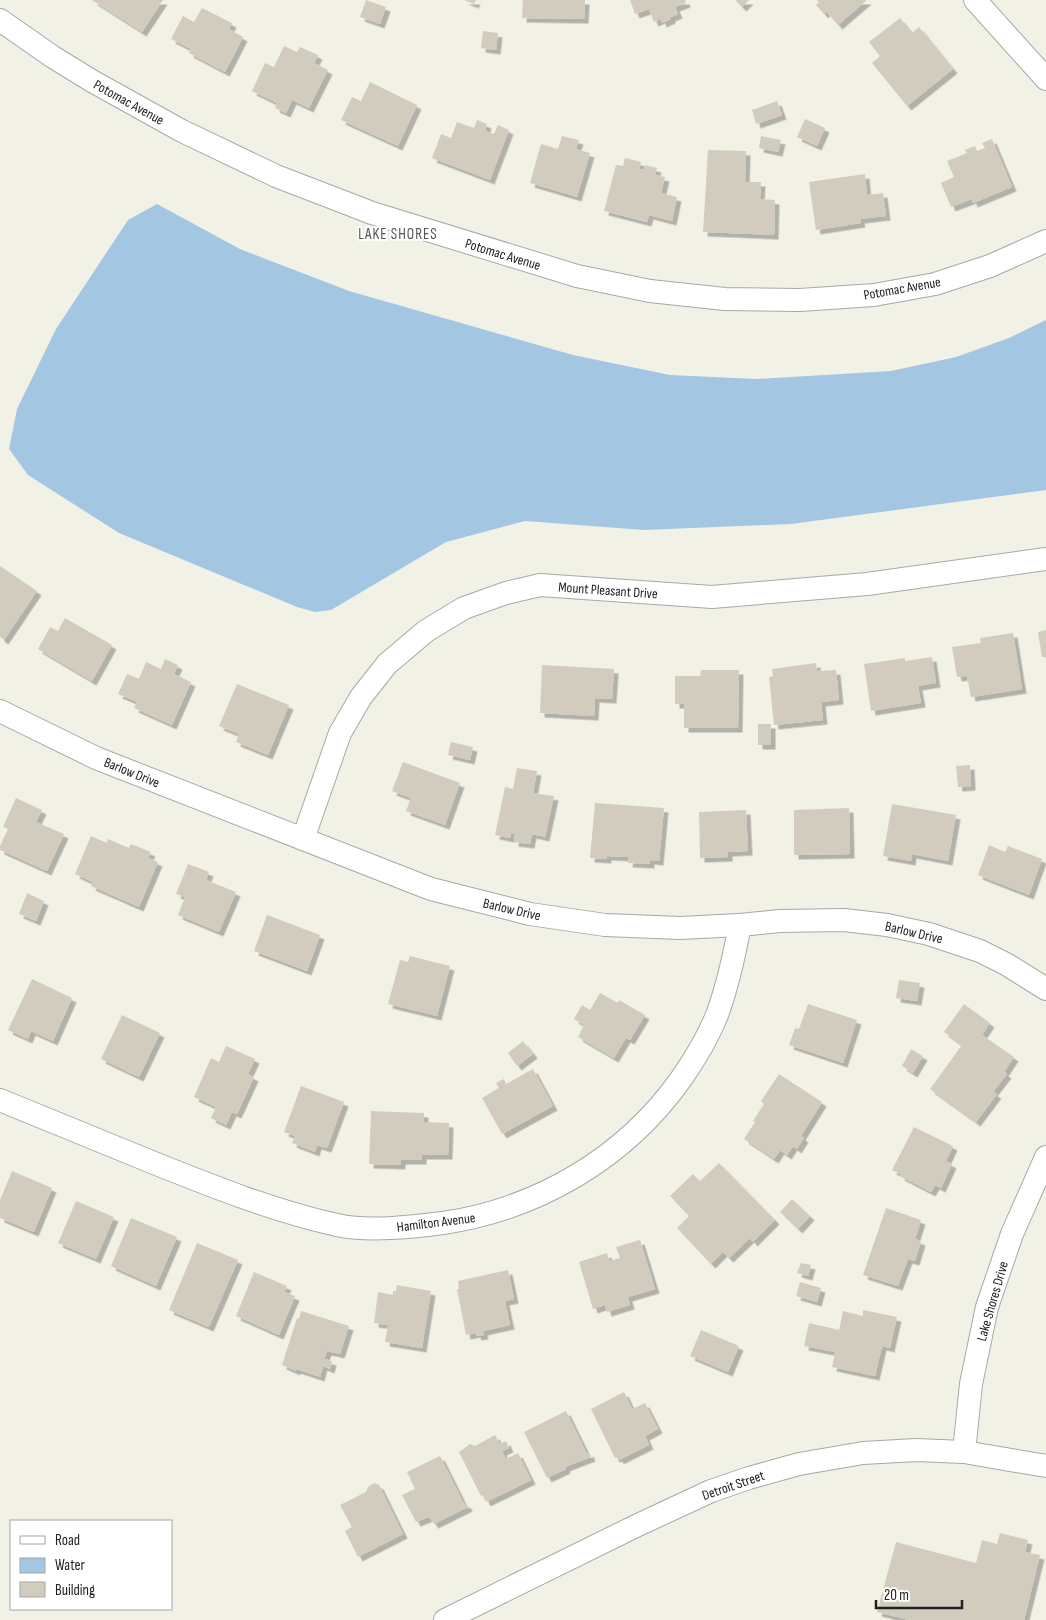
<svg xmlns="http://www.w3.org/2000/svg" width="1046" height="1620" font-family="'Sofia Sans Condensed',sans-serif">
  <defs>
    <filter id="shadow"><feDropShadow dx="4.5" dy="4.5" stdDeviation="0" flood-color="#0004"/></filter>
  </defs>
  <rect width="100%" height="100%" fill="#f2f1e6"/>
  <polygon fill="#a3c7e3" points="157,204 240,249 349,291 573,355 670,375 757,379 891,371 956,357 1009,338 1046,320 1046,490 791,524 644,530 525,521 446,542 331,610 315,612 297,607 119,533 28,475 9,449 17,409 56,329 128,220"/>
  <g fill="#d2ccbf" filter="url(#shadow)">
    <polygon points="92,0 163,0 142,32"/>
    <polygon points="366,0 386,7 380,24 360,17"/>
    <polygon points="464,0 476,0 474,4"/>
    <polygon points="523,0 585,0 584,19 522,18"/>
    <polygon points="630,0 685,0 686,3 675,7 678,14 671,17 671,19 662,23 661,19 654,22 649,9 635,14"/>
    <polygon points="735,0 749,0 742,7"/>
    <polygon points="817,0 867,0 838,25 826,11 824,14 816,5 819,2"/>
    <polygon points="202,8 232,23 229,29 243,37 225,72 189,53 191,49 171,39 183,16 194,22"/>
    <polygon points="900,18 912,33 919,27 953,69 907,106 872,63 880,56 869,42"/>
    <polygon points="483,31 498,33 496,50 481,48"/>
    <polygon points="284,46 297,52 300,47 318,55 314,63 328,70 309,108 292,100 286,113 275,108 277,103 252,91 265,63 274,67"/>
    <polygon points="370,82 417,105 398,146 341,120 352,97 361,101"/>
    <polygon points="777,101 782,115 756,124 752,110"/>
    <polygon points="805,119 825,128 817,146 797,137"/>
    <polygon points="477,120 487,124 485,131 494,134 498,125 509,130 490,180 432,158 441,134 451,138 457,122 474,128"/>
    <polygon points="562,136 579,140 576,149 590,153 577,197 530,183 541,144 558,149"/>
    <polygon points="761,136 781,140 778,152 759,148"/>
    <polygon points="992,139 1012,187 973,203 972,199 951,207 941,183 954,177 947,161 967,153 965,150 975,146 977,151 985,148 982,143"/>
    <polygon points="708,150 746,151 745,182 761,182 760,199 775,200 774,235 703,232"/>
    <polygon points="625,158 641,162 639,169 644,170 645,165 657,168 655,175 665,177 661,193 677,197 672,221 649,215 647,222 604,211 616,165 623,166"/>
    <polygon points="865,174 867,195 883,193 886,216 860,219 861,223 816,230 809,182"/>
    <polygon points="0,566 37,591 4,640 0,637"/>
    <polygon points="65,618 112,645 92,681 38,649 50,627 58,631"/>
    <polygon points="1046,630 1046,657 1042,657 1038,632"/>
    <polygon points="1013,633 1022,689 971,697 967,676 957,677 952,647 981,643 980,638"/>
    <polygon points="932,657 936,683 918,686 921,703 871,711 864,664 905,658 905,661"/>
    <polygon points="165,659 178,665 174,674 191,682 172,725 134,708 137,702 118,694 127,674 139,679 146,662 161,669"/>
    <polygon points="816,663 817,671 836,670 839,700 821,702 823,720 774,725 769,677 773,676 772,669"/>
    <polygon points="542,665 614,669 612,699 595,698 594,716 540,713"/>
    <polygon points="701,670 739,670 738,728 684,728 684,704 675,704 675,676 700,676"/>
    <polygon points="237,684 289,705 268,755 236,742 239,734 219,726"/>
    <rect x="758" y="724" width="13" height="21"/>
    <polygon points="451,742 473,747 470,760 448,755"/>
    <polygon points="403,762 460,783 445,825 406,811 411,798 392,791"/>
    <polygon points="970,765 971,786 958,787 956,766"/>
    <polygon points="517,768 537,771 533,793 554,796 545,837 532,834 530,844 514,842 515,834 511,833 510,838 495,835 505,787 513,789"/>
    <polygon points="16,798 42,810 36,822 64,834 47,871 0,850 0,846 8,829 3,827"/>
    <polygon points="595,803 664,808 659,861 650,860 650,864 628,863 629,857 607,856 607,859 590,858"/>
    <polygon points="892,804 956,815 948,861 912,854 911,861 883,856"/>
    <polygon points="849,808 850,854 794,855 794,810"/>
    <polygon points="746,810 748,851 728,852 728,857 700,858 699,812"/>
    <polygon points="91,836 107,843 108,839 129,848 131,844 151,852 148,858 158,862 139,907 91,886 93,882 75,874"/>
    <polygon points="989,845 1005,852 1008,846 1042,859 1029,895 978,875"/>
    <polygon points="188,864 209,872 206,880 236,892 219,932 178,915 185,897 176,894"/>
    <polygon points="27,893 44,901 36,921 19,914"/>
    <polygon points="267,915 320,935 307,971 254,951"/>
    <polygon points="410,956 450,966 437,1016 388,1004 400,960 408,962"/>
    <polygon points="32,979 72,998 53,1041 31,1031 28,1039 8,1030"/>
    <polygon points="899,980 920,983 917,1001 896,998"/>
    <polygon points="600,993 618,1003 619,1000 645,1015 630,1040 626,1038 614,1058 578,1037 584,1025 574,1019 582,1005 590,1010"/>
    <polygon points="808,1004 857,1020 843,1063 789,1045 795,1028 799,1029"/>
    <polygon points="964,1004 990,1023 982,1035 1014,1057 1004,1072 1007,1074 993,1092 997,1094 976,1122 930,1089 962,1045 944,1032"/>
    <polygon points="122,1015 160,1033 139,1077 101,1059"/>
    <polygon points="523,1041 533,1054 517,1066 508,1053"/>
    <polygon points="226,1046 255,1059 248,1074 254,1077 237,1114 232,1112 226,1125 211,1118 216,1107 194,1097 211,1058 219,1062"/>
    <polygon points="911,1049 923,1056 913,1073 902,1066"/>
    <polygon points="533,1069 553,1106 502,1134 482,1098 499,1088 496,1083 504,1079 506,1084"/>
    <polygon points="779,1074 822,1102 801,1136 804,1138 797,1149 793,1146 787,1155 780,1150 774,1159 744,1139 755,1122 753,1121 764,1104 761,1101"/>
    <polygon points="301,1086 344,1102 327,1148 317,1145 315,1152 292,1143 295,1136 284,1132"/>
    <polygon points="371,1111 424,1113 424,1122 449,1123 448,1155 422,1155 422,1160 401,1160 401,1165 369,1164"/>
    <polygon points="914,1127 953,1146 946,1161 952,1164 941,1188 935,1185 931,1192 900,1176 901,1174 892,1170"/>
    <polygon points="719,1163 775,1220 753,1242 750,1238 729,1258 723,1252 711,1264 677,1228 689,1216 670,1196 693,1174 700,1181"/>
    <polygon points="12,1171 52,1188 34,1232 0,1218 0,1200"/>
    <polygon points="792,1199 810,1216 798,1229 780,1212"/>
    <polygon points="76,1201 114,1217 96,1259 58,1243"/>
    <polygon points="886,1208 921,1220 915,1239 921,1241 915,1261 908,1259 898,1286 863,1275"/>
    <polygon points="131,1218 177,1237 156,1286 111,1266"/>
    <polygon points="640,1240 655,1289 628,1297 630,1305 607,1312 605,1305 593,1309 579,1262 607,1253 609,1261 620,1258 616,1247"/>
    <polygon points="197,1243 238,1260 209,1327 169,1310"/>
    <polygon points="801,1263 811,1265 808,1276 797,1273"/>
    <polygon points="508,1270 514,1299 505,1301 510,1325 483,1331 484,1335 477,1336 476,1333 466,1335 457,1289 459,1289 458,1281"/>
    <polygon points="254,1272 287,1286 284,1292 295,1296 279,1335 236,1316"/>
    <polygon points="800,1282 821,1288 817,1302 796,1296"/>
    <polygon points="397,1285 431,1291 422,1348 385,1342 388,1325 374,1323 378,1292 393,1295 393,1291 396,1291"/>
    <polygon points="863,1310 897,1317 890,1348 882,1346 875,1376 832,1367 835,1352 804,1346 809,1323 839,1330 843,1311 863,1316"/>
    <polygon points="301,1311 349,1326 340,1354 327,1351 324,1359 332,1361 330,1369 323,1366 320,1377 296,1369 296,1371 282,1365 297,1318 299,1319"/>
    <polygon points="701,1330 739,1346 728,1372 690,1356"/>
    <polygon points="624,1392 632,1409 645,1403 658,1429 645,1436 649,1445 619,1460 618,1457 615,1458 591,1409"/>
    <polygon points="566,1411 587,1454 589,1452 591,1457 565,1467 566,1469 547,1478 524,1432"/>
    <polygon points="495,1435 500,1444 506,1441 509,1448 502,1451 506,1459 518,1453 531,1480 486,1502 483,1495 481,1496 459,1452 470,1444 475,1446"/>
    <polygon points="440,1456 464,1504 466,1503 468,1507 434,1524 429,1517 416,1522 402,1495 415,1489 407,1472"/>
    <polygon points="374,1483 379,1485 403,1534 358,1557 345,1531 352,1527 340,1505 366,1492 368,1487"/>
    <polygon points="1000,1533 1028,1540 1025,1552 1040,1555 1024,1620 909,1620 877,1612 896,1542 976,1563 982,1540 997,1544"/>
  </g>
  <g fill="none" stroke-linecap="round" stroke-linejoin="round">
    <defs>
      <g id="minor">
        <polyline points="975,0 1046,79"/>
        <polyline points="0,20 53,57 92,81 182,131 276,176 372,213 577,276 650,291 725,299 800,300 874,295 935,284 990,266 1046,241"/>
        <polyline points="0,711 96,758 431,889 530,914 605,925 680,928 740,925 780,921 844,920 887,925 929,934 980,951 1006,964 1046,989"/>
        <polyline points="303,839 340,733 361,697 387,664 426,631 464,608 506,593 540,585 712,597 867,584 1046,559"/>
        <path d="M0 1100C51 1121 103 1142 154 1163 214 1187 274 1211 337 1225 368 1232 412 1227 443 1223 538 1209 625 1158 681 1079 695 1059 708 1037 717 1015 728 985 734 957 740 925"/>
        <polyline points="964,1452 971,1384 987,1307 1012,1234 1046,1157"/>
        <polyline points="445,1620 638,1525 711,1491 749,1478 799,1464 863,1453 916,1450 964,1452 1046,1466"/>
      </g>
    </defs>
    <use href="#minor" stroke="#a8a8a8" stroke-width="24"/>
    <use href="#minor" stroke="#fff" stroke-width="22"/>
  </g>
  <g text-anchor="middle" stroke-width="4" stroke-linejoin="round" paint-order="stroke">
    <g font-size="14" fill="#212121" stroke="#fff">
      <text transform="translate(129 102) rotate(29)" y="5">Potomac Avenue</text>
      <text transform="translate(503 254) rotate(17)" y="5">Potomac Avenue</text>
      <text transform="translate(902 288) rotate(-10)" y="5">Potomac Avenue</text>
      <text transform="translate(608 590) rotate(4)" y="5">Mount Pleasant Drive</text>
      <text transform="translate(132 772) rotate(22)" y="5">Barlow Drive</text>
      <text transform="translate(512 909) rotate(13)" y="5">Barlow Drive</text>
      <text transform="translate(914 932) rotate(13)" y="5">Barlow Drive</text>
      <text transform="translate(436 1222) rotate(-7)" y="5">Hamilton Avenue</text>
      <text transform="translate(992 1301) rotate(-74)" y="5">Lake Shores Drive</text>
      <text transform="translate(733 1485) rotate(-19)" y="5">Detroit Street</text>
    </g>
    <g font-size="15" letter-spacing="1" fill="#545454" stroke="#fff">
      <text x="398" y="239">LAKE SHORES</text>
    </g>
  </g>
  <rect x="10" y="1520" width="162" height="90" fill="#ffffff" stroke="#a6a6a6"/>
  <rect x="20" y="1536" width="25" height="8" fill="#ffffff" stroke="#a6a6a6"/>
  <text x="55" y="1545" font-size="15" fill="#212121">Road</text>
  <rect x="20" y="1558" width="25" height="15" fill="#a3c7e3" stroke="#a6a6a6"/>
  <text x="55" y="1570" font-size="15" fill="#212121">Water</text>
  <rect x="20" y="1582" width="25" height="15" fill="#d2ccbf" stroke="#a6a6a6"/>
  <text x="55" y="1595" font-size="15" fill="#212121">Building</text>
  <path d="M876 1600v8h86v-8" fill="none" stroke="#212121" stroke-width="2.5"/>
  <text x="884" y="1600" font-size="15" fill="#212121" stroke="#ffffff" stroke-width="4" paint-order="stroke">20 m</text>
</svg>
